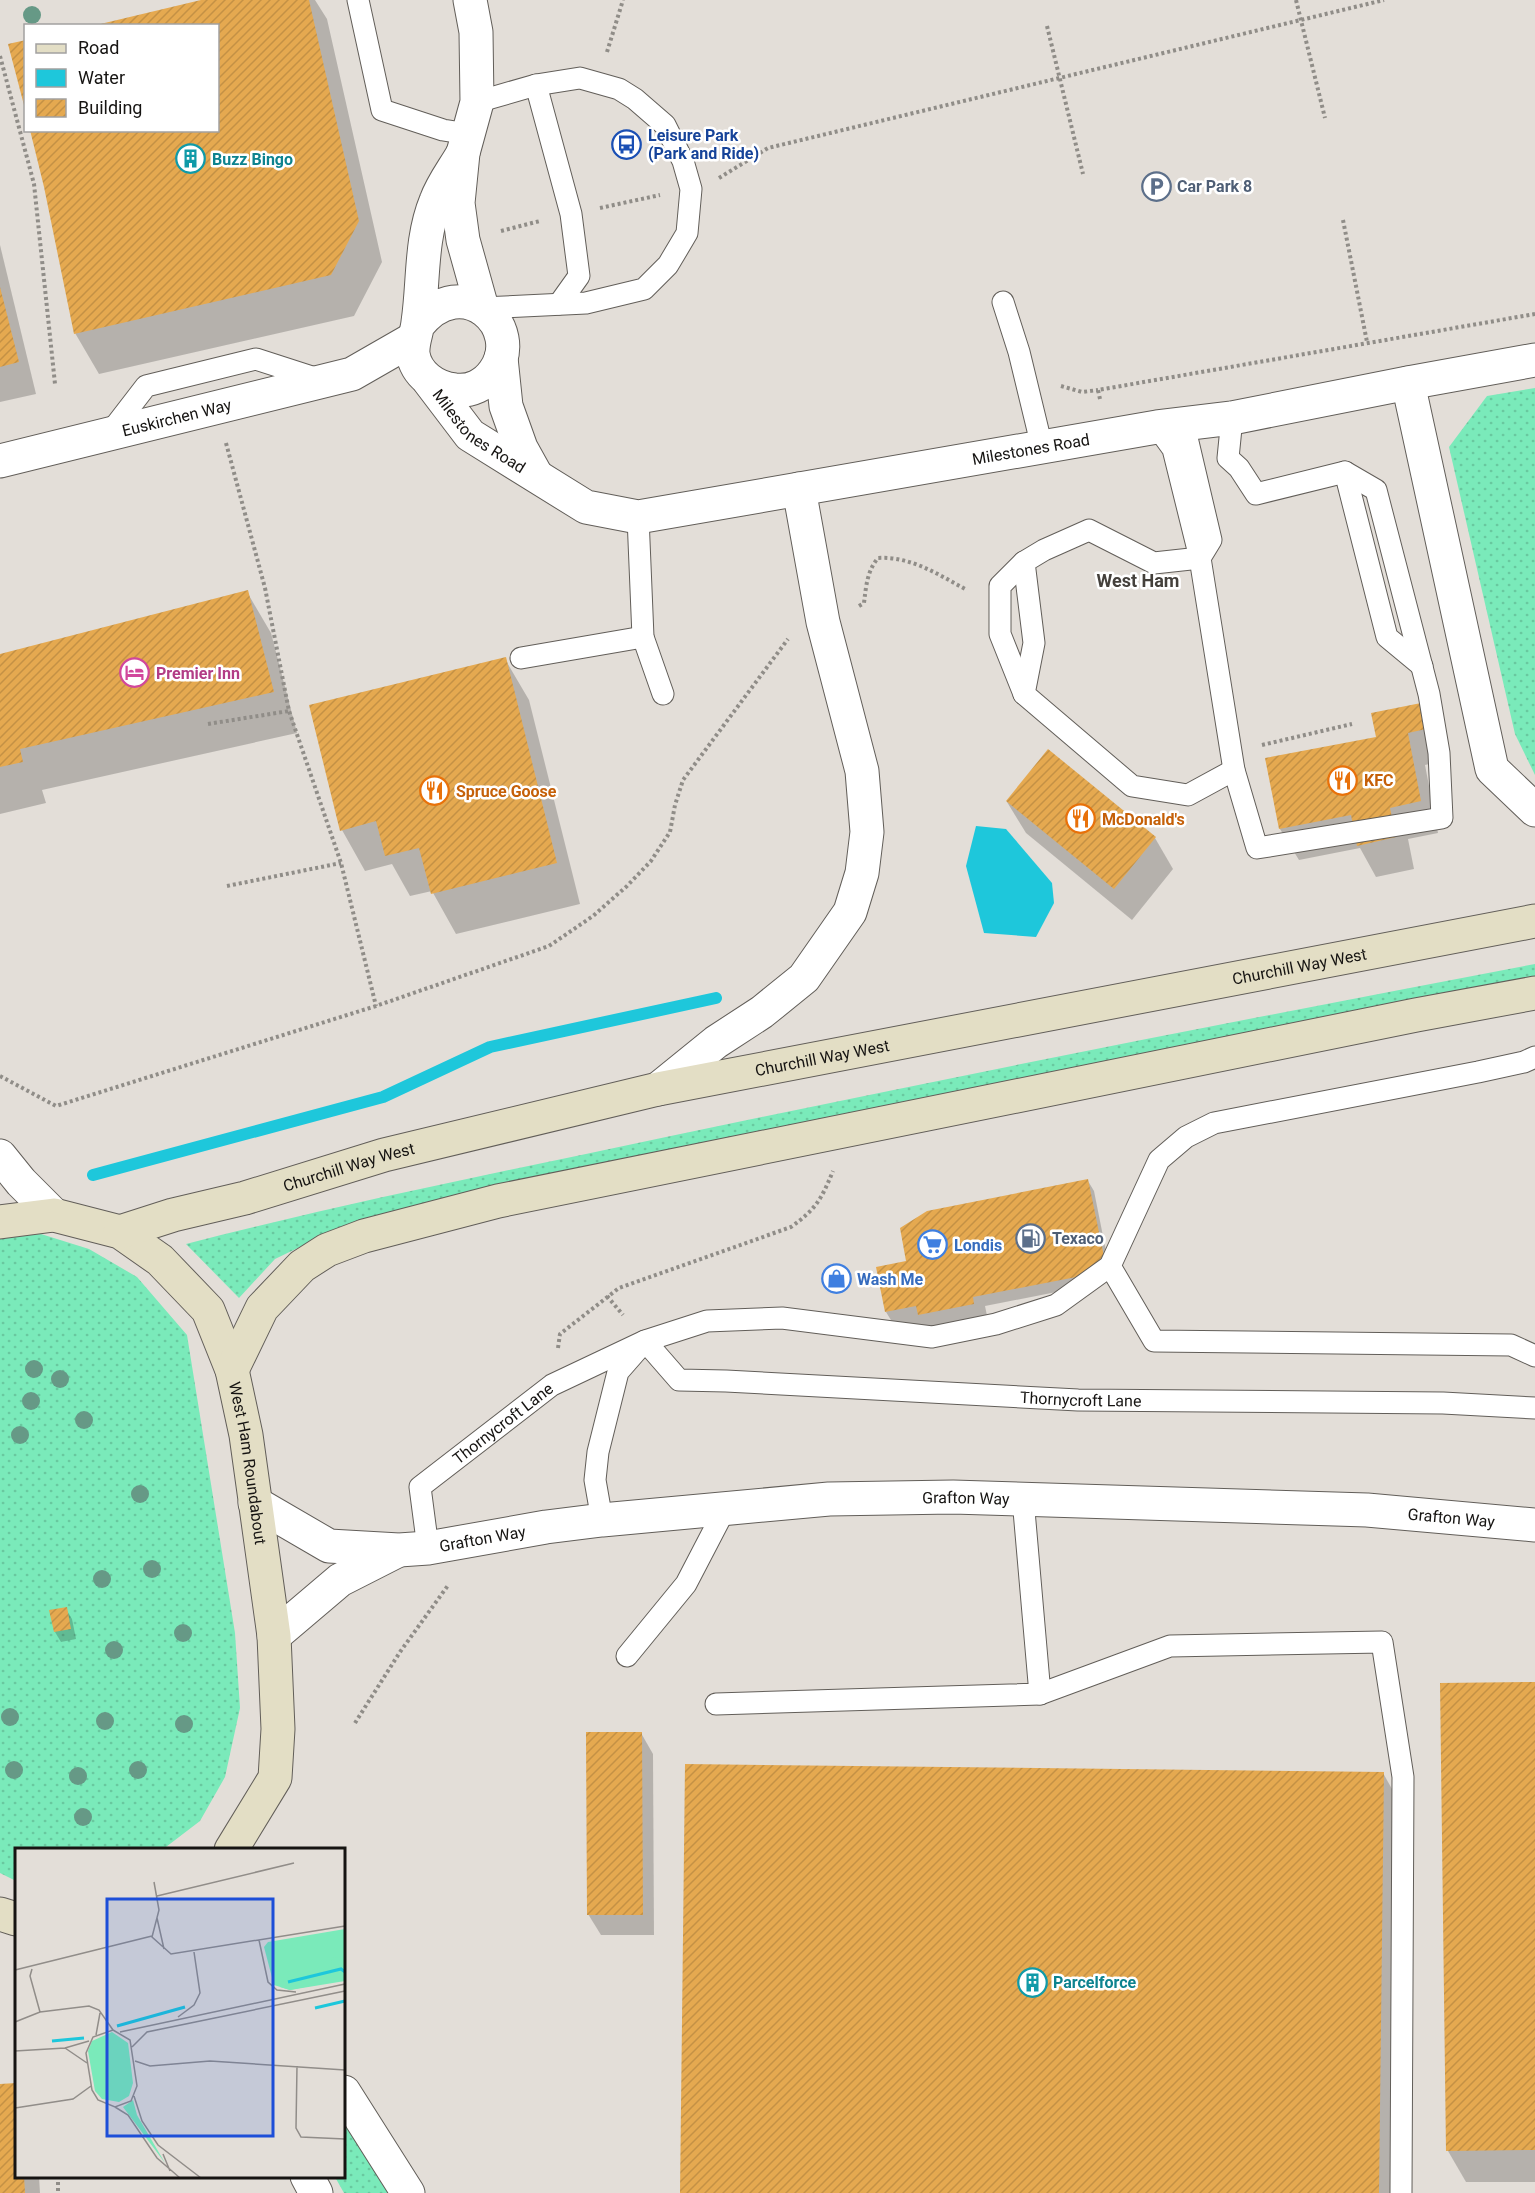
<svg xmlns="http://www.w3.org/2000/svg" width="1535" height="2193" font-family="Roboto,sans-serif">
  <defs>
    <pattern id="grass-dots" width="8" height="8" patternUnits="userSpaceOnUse" patternTransform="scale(1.5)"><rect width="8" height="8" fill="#7aeaba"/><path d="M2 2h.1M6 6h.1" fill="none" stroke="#69c89f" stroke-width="1.8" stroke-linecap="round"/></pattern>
    <pattern id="building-hatch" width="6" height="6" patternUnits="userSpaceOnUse" patternTransform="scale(1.5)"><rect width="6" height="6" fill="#e5a950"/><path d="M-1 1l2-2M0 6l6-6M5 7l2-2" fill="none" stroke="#c49145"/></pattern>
  </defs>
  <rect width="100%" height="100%" fill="#e3ded8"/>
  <g fill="url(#grass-dots)">
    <polygon points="1535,388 1535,775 1515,734 1449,447 1487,396"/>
    <path d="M1535 964V977L1096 1063 377 1217 331 1232 275 1259 239 1298 186 1244C345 1203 506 1171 666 1137 955 1076 1245 1019 1535 964Z"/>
    <polygon points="41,1234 89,1249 137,1277 187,1335 235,1633 240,1708 225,1777 200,1821 162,1850 16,1850 16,1881 0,1873 0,1237"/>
    <polygon points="344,2122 391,2193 344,2193 335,2177 344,2176"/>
  </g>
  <polygon fill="#1ec7db" points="976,826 1006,829 1052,883 1054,903 1036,937 984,933 966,866"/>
  <g fill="#0003">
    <polygon points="208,0 315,0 327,19 382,262 354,316 99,374 75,333 218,130 218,26"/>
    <polygon points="0,245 36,394 0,402"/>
    <polygon points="247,592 271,633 297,733 42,790 46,803 0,814 0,656"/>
    <polygon points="505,659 529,700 580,904 456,934 432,891 410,896 392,864 365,871 342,830"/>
    <polygon points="1420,705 1443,761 1425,765 1438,833 1408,839 1414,869 1376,877 1360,848 1299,860 1280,829 1267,760 1378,738"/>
    <polygon points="1007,802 1155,838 1173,869 1132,920 1026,833"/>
    <polygon points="1088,1181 1094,1191 1112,1281 985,1306 991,1335 905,1343 886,1312 908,1262"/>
    <polygon points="66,1609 72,1619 76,1639 61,1642 55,1632"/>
    <polygon points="1535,1684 1535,2182 1466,2182 1448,2151"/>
    <polygon points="641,1733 653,1754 654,1935 601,1935 588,1914"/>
    <polygon points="1383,1773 1401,1805 1397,2193 682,2193"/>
    <polygon points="16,2084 16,2176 39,2176 40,2193 0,2193 0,2085"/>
  </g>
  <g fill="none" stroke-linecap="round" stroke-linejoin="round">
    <polyline stroke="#1ec7db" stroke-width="12" points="93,1175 383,1097 490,1047 716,998"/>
  </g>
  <g fill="url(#building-hatch)">
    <polygon points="201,0 309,0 359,221 331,275 74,334 44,187 30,130 218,130 218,26 92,26"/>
    <polygon points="26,40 26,109 25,109 8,44"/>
    <polygon points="0,287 19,362 0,367"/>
    <polygon points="248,590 274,692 20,749 23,762 0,767 0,654"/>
    <polygon points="506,657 557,863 431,894 419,848 385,856 376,821 340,831 309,705"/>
    <polygon points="1421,703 1426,729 1408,733 1421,801 1390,808 1396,837 1357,846 1351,815 1279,829 1265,758 1376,737 1371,713"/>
    <polygon points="1048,749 1156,837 1114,889 1006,801"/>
    <polygon points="1088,1179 1107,1271 973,1297 974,1304 918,1315 916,1306 885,1312 876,1267 906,1261 900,1228 927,1211"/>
    <polygon points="67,1607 71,1629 54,1632 49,1610"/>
    <polygon points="1535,1682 1535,2150 1446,2151 1440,1683"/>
    <polygon points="586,1732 642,1732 643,1915 587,1915"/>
    <polygon points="685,1764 1384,1772 1379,2193 680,2193"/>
    <polygon points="16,2083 16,2176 24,2176 25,2193 0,2193 0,2084"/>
  </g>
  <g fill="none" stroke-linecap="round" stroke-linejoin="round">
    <defs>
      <g id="service">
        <polyline points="358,0 382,110 443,130 468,134"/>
        <polyline points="536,85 571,214 579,276 559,304"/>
        <polyline points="477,102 536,85 580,78 619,89 635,99 665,125 683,161 691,189 687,233 668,265 644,289 586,303 482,308"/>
        <polyline points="1003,302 1019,352 1042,447"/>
        <polyline points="1184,425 1211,540 1200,558 1154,563 1089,530 1044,550 1024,562 1034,643 1024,694 1132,786 1188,795 1234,770"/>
        <polyline points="1157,427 1173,449 1200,558 1234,770 1257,848 1442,818 1439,753 1429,694 1376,490 1345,472 1256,494 1239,468 1228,458 1232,418"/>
        <polyline points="109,434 146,386 256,359 321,380"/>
        <polyline points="1345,472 1387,637 1422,666"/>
        <polyline points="638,517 643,637 663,694"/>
        <polyline points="521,658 643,637"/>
        <polyline points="1024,694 1000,634 1000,586 1024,562"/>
        <polyline points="1110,1266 1154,1341 1511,1345 1535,1356"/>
        <path id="s1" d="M645 1341 679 1380 726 1381 1078 1400 1443 1403 1535 1408"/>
        <polyline points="602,1520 595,1480 598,1452 618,1372 639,1348"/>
        <path id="s2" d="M428 1548 420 1487 552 1385 645 1341 707 1321 782 1318 932 1337 996 1324 1056 1305 1110 1266 1159 1160 1186 1137 1214 1123 1478 1072 1524 1062 1535 1057"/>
        <polyline points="627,1656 686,1584 725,1509"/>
        <polyline points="1040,1694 1170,1646 1382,1642 1403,1777 1401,2193"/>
        <polyline points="716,1704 1040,1694 1023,1499"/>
      </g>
      <g id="minor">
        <polyline points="470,0 476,32 477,102 463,153 458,203 463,240 482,308"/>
        <path d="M418 325C463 268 526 328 494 372 485 385 470 392 455 390 435 388 416 374 413 354 412 342 417 333 418 322 424 282 420 240 436 201 442 184 454 169 463 153"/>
        <polyline points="501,358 506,406 521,448 536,475"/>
        <path id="s3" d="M429 381 470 435 586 507 638 517 1157 427 1232 418 1408 383 1535 360"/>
        <polyline points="1408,383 1492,769 1535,810"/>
        <path id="s4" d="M0 461 352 374 413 339"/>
        <polyline points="658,1089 716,1042 762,1012 804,978 850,912 862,873 867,832 862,771 823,622 799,489"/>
        <polyline points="0,1156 21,1182 54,1215"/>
        <path id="s5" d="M255 1503 329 1546 399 1550 428 1548 546 1527 602 1520 829 1499 953 1497 1367 1510 1535 1525"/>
        <polyline points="274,1636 340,1580 397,1551"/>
      </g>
      <g id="tertiary">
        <polyline points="344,2092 408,2193"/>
        <polyline points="307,2176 316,2193"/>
      </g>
      <g id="secondary">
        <path id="s6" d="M0 1222 54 1215 120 1232 160 1260 208 1310 232 1370 246 1435 274 1636 278 1729 275 1778 231 1850"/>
        <path id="s7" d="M120 1232 173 1215 245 1198 384 1155 658 1089 1535 921"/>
        <polyline points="232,1370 262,1308 302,1266 327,1250 364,1236 498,1201 1416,1015 1535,993"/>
        <polyline points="0,1914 16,1919"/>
      </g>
    </defs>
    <use href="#service" stroke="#625e59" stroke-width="23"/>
    <use href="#minor" stroke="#625e59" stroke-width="35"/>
    <use href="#tertiary" stroke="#625e59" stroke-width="35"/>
    <use href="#secondary" stroke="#625e59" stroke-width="35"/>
    <g stroke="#908d88" stroke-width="4" stroke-dasharray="3 3" stroke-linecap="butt">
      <polyline points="1296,0 1325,118"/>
      <polyline points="1047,26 1083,174"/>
      <polyline points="607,52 623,0"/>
      <polyline points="0,56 34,184 55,384"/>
      <polyline points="719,178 768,148 1384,0"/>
      <polyline points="600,208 660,195"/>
      <polyline points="1343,220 1367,342"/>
      <polyline points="501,231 540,221"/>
      <polyline points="1061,386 1082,392 1098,390"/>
      <polyline points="1100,399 1098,390 1535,314"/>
      <polyline points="226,443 265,588 289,711 341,863 376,1006"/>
      <path d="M859 606 864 603C866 587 867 571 878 558 911 556 939 575 967 590"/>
      <polyline points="208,724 289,711"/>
      <polyline points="1262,745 1352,724"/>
      <polyline points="227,886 341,863"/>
      <polyline points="0,1076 56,1106 376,1006 549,946 593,916 627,886 651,861 670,832 675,805 683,780 788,639"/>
      <polyline points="607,1296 623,1315"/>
      <path d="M558 1348 560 1334 619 1288 791 1227C816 1209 821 1200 833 1171"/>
      <polyline points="355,1723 400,1652 449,1584"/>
      <polyline points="58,2176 58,2193"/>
    </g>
    <use href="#service" stroke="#fff" stroke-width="21"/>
    <use href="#minor" stroke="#fff" stroke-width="33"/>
    <use href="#tertiary" stroke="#fff" stroke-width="33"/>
    <use href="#secondary" stroke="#e3dec5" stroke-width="33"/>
  </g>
  <g fill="#669986">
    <circle cx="32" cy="15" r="9"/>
    <circle cx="34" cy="1369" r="9"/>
    <circle cx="60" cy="1379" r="9"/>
    <circle cx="31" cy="1401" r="9"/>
    <circle cx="84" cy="1420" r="9"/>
    <circle cx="20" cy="1435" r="9"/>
    <circle cx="140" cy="1494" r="9"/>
    <circle cx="152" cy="1569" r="9"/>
    <circle cx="102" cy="1579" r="9"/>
    <circle cx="183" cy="1633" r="9"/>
    <circle cx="114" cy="1650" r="9"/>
    <circle cx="10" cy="1717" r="9"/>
    <circle cx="105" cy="1721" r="9"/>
    <circle cx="184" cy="1724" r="9"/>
    <circle cx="14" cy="1770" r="9"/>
    <circle cx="138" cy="1770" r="9"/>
    <circle cx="78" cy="1776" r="9"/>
    <circle cx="83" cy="1817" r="9"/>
  </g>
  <defs>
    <symbol id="bus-ring" viewBox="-11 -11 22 22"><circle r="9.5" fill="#fff" stroke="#1a4fb4" stroke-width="1.5"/><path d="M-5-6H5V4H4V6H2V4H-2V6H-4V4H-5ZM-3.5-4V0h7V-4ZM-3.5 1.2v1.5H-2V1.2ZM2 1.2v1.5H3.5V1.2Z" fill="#1a4fb4"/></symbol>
    <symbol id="building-ring" viewBox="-11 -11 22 22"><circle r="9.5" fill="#fff" stroke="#0f9aa8" stroke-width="1.5"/><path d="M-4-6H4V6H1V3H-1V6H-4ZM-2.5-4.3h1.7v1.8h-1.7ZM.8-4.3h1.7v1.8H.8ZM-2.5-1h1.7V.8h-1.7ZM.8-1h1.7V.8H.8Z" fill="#0f9aa8"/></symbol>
    <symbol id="parking-ring" viewBox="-11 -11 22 22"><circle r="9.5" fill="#fff" stroke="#5c6f8a" stroke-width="1.5"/><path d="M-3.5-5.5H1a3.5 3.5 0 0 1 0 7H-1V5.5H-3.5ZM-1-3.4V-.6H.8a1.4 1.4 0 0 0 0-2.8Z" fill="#5c6f8a"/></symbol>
    <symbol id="hotel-ring" viewBox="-11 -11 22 22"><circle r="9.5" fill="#fff" stroke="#d1479c" stroke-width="1.5"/><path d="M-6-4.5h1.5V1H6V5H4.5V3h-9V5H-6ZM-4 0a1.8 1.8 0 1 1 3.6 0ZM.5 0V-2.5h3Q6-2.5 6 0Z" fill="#d1479c"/></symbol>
    <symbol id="restaurant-ring" viewBox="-11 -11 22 22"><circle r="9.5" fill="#fff" stroke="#e8710a" stroke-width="1.5"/><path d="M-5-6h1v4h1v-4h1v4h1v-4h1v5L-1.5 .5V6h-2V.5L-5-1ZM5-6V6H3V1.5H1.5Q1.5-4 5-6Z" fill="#e8710a"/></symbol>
    <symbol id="fuel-ring" viewBox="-11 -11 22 22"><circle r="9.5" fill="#fff" stroke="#5c6f8a" stroke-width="1.5"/><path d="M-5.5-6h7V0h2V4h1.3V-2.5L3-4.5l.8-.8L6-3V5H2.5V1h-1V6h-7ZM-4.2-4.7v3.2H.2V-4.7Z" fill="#5c6f8a"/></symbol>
    <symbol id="supermarket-ring" viewBox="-11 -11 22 22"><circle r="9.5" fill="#fff" stroke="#3f7fe0" stroke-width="1.5"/><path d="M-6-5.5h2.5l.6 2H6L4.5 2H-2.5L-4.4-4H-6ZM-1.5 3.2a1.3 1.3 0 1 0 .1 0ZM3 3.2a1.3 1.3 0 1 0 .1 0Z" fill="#3f7fe0"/></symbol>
    <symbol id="shop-ring" viewBox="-11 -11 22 22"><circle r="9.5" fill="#fff" stroke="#3f7fe0" stroke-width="1.5"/><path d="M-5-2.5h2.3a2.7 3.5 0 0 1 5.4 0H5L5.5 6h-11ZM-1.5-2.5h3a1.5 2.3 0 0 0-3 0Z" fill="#3f7fe0"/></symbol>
  </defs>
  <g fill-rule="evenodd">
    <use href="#bus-ring" x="610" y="128" width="33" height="33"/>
    <use href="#building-ring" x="174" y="142" width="33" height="33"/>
    <use href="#parking-ring" x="1140" y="170" width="33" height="33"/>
    <use href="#hotel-ring" x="118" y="656" width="33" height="33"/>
    <use href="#restaurant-ring" x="1326" y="764" width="33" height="33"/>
    <use href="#restaurant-ring" x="418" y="774" width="33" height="33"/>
    <use href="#restaurant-ring" x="1064" y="802" width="33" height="33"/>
    <use href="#fuel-ring" x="1014" y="1222" width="33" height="33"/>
    <use href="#supermarket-ring" x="916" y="1228" width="33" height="33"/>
    <use href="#shop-ring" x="820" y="1262" width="33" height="33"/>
    <use href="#building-ring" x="1016" y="1966" width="33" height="33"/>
  </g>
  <g text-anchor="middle" stroke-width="5" stroke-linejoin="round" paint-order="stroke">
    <g font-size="16" font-weight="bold" fill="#164399" stroke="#fff" text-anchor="start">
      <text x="648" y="141">Leisure Park<tspan x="648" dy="18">(Park and Ride)</tspan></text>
    </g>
    <g font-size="16" font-weight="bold" fill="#0d838f" stroke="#fff" text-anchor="start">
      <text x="212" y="165">Buzz Bingo</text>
      <text x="1053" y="1988">Parcelforce</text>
    </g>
    <g font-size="16" font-weight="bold" fill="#4e5e75" stroke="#fff" text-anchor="start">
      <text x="1177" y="192">Car Park 8</text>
      <text x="1052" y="1244">Texaco</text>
    </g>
    <g font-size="16" fill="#161412" stroke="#fff">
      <text dy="6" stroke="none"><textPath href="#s4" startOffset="182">Euskirchen Way</textPath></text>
      <text dy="6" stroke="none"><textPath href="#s3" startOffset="72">Milestones Road</textPath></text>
      <text dy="6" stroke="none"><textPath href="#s3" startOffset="656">Milestones Road</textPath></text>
      <text dy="6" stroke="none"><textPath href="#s7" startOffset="1210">Churchill Way West</textPath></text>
      <text dy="6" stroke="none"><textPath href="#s7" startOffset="724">Churchill Way West</textPath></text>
      <text dy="6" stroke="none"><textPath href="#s7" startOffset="238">Churchill Way West</textPath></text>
      <text dy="6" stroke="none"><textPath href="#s1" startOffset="454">Thornycroft Lane</textPath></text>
      <text dy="6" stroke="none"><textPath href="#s2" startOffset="166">Thornycroft Lane</textPath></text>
      <text dy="6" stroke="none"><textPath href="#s6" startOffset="400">West Ham Roundabout</textPath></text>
      <text dy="6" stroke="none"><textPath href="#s5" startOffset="726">Grafton Way</textPath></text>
      <text dy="6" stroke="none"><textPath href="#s5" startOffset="1212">Grafton Way</textPath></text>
      <text dy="6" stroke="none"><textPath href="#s5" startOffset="240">Grafton Way</textPath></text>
    </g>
    <g font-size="16" font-weight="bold" fill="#b23c85" stroke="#fff" text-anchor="start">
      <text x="156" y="679">Premier Inn</text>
    </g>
    <g font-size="16" font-weight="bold" fill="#c56008" stroke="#fff" text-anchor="start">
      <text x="1364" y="786">KFC</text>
      <text x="456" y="797">Spruce Goose</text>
      <text x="1102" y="825">McDonald's</text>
    </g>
    <g font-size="16" font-weight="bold" fill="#366cbe" stroke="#fff" text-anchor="start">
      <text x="954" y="1251">Londis</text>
      <text x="857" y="1285">Wash Me</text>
    </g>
    <g font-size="18" font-weight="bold" fill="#44403b" stroke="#fff">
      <text x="1138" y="587">West Ham</text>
    </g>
  </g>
  <g transform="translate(15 1848)">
    <rect width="330" height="330" fill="#e3ded8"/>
    <path d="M330 81V133L275 142 259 137 249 99 253 94ZM97 184 113 195 118 235 114 248 104 254 87 251 80 243 73 203 77 193ZM118 252 122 267 150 315 108 259Z" fill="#7aeaba"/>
    <path d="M330 108V131L275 142 265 139 264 134 325 120V116L317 117 316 110Z" fill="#7aeaba"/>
    <path fill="none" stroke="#1ec7db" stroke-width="3" d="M273 134 326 121 330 124M300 160 330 153M102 178 170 159M37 193 69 190"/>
    <path fill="none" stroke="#918d89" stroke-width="1.5" d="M139 34 144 62 137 89 156 106 330 78M142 48 279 15M142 70 149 101M244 92 253 134 262 142 281 144M17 121 15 128 25 164M0 122 137 88M163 169 179 157 185 145 179 104M0 174 25 164 74 158 84 162 98 182M98 182 115 192 122 238 116 253 100 259 83 252 77 242 71 205 78 189ZM105 184 330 136M81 187 85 165M117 199 132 184 330 143M50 200 72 215M0 203 50 200 74 193M120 213 135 218 195 213 330 222M282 218 281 280 286 289 330 291M119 248 127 273 143 297 186 330M100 259 113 267 142 310 165 330M0 260 58 251 76 238M148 306 155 323"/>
    <path fill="#1d4ed8" fill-opacity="0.15" stroke="#1d4ed8" stroke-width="3" d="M92 51H258V288H92Z"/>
    <rect width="330" height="330" fill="none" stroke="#161412" stroke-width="3"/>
  </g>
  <rect x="24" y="24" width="195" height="108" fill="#ffffff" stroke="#a2a1a0" stroke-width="1.5"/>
  <rect x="36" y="44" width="30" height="9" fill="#e3dec5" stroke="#a2a1a0" stroke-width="1.5"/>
  <text x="78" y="54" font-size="18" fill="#161412">Road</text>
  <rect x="36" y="69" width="30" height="18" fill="#1ec7db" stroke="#a2a1a0" stroke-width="1.5"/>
  <text x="78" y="84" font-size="18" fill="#161412">Water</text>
  <rect x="36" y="99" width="30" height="18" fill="url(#building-hatch)" stroke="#a2a1a0" stroke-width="1.5"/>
  <text x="78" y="114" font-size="18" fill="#161412">Building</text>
</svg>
